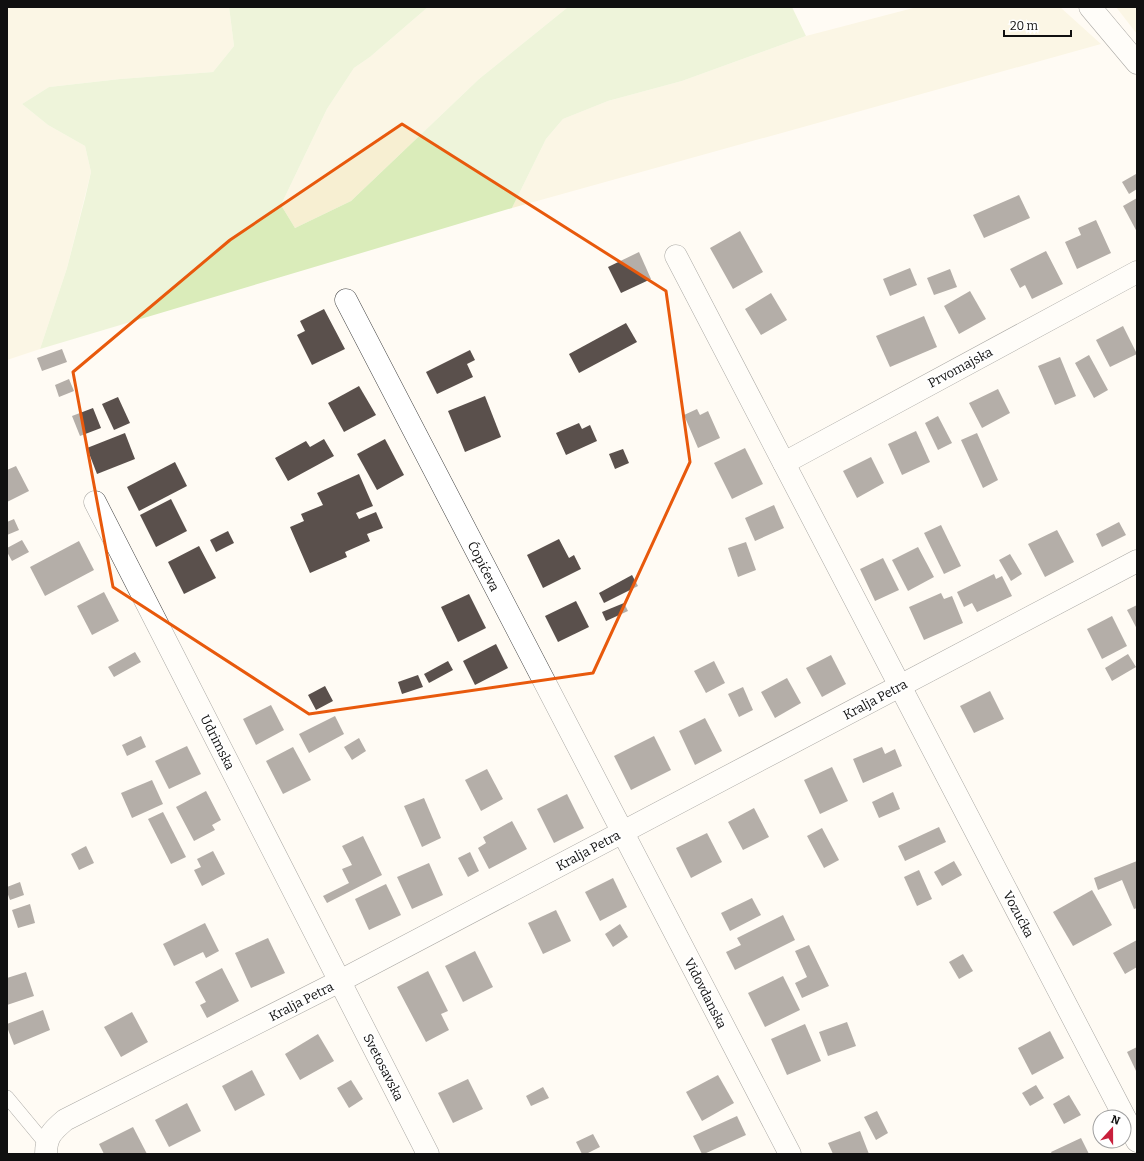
<svg xmlns="http://www.w3.org/2000/svg" width="1144" height="1161" font-family="Bitter,serif">
  <rect width="100%" height="100%" fill="#fffbf4"/>
  <g fill="#f7efd2">
    <polygon points="7,7 229,7 234,46 213,72 120,79 49,87 22,104 48,125 85,146 91,172 67,268 40,349 7,360"/>
    <polygon points="428,7 568,7 479,79 351,201 295,228 281,205 327,109 354,68 370,57"/>
    <polygon points="917,7 1060,7 1101,44 512,208 546,139 563,119 608,101 682,81 806,36"/>
    <polygon points="1116,7 1137,7 1137,34"/>
  </g>
  <polygon fill="#daecba" points="229,7 428,7 370,57 354,68 327,109 281,205 295,228 351,201 479,79 568,7 792,7 806,36 682,81 608,101 563,119 546,139 512,208 40,349 67,268 85,198 91,172 85,146 48,125 22,104 49,87 120,79 213,72 234,46"/>
  <g fill="#5a504c">
    <polygon points="1136,174 1137,189 1129,194 1122,182"/>
    <polygon points="1019,195 1030,218 984,238 973,215"/>
    <polygon points="1137,198 1137,232 1123,206"/>
    <polygon points="1096,220 1111,253 1077,269 1065,242 1081,235 1078,228"/>
    <polygon points="740,231 763,272 733,289 710,248"/>
    <polygon points="1046,251 1063,284 1032,299 1025,285 1020,288 1010,269"/>
    <polygon points="639,252 651,279 621,293 608,267"/>
    <polygon points="910,268 917,285 890,296 883,279"/>
    <polygon points="950,269 957,287 934,295 927,278"/>
    <polygon points="970,291 986,319 959,334 944,306"/>
    <polygon points="771,293 787,320 761,335 745,309"/>
    <polygon points="324,309 345,349 312,365 297,335 305,331 300,321"/>
    <polygon points="924,316 937,347 890,367 876,336"/>
    <polygon points="626,323 637,342 579,373 569,354"/>
    <polygon points="1123,326 1137,354 1110,367 1096,340"/>
    <polygon points="62,349 67,362 42,371 37,358"/>
    <polygon points="470,350 475,360 467,364 473,377 437,394 426,372"/>
    <polygon points="1089,355 1108,390 1094,398 1075,363"/>
    <polygon points="1060,357 1076,396 1055,405 1038,366"/>
    <polygon points="69,379 74,391 59,397 55,385"/>
    <polygon points="359,386 376,415 344,432 328,403"/>
    <polygon points="998,389 1010,413 982,428 969,403"/>
    <polygon points="485,396 501,437 465,452 448,411"/>
    <polygon points="118,397 130,423 114,430 102,404"/>
    <polygon points="93,408 101,428 80,436 72,416"/>
    <polygon points="697,409 700,415 708,411 720,438 698,448 684,415"/>
    <polygon points="938,416 952,443 938,450 925,423"/>
    <polygon points="579,423 582,429 590,425 597,441 566,455 556,433"/>
    <polygon points="916,431 930,462 902,475 888,444"/>
    <polygon points="125,433 135,459 97,474 87,448"/>
    <polygon points="977,433 998,480 983,488 961,440"/>
    <polygon points="324,439 334,456 288,481 275,458 306,441 310,447"/>
    <polygon points="385,439 404,475 377,490 357,454"/>
    <polygon points="745,448 763,484 732,499 714,463"/>
    <polygon points="623,449 629,463 615,469 609,454"/>
    <polygon points="871,457 884,483 857,498 843,471"/>
    <polygon points="175,462 187,486 139,511 127,487"/>
    <polygon points="16,466 29,491 7,502 7,470"/>
    <polygon points="359,474 373,506 356,513 359,519 376,512 383,528 367,534 370,541 345,552 347,557 310,573 290,527 304,521 301,514 323,505 317,493"/>
    <polygon points="171,499 187,531 156,547 140,515"/>
    <polygon points="774,505 784,528 755,541 745,518"/>
    <polygon points="14,519 19,530 7,535 7,522"/>
    <polygon points="1119,522 1126,535 1102,547 1096,534"/>
    <polygon points="941,525 961,566 944,574 924,533"/>
    <polygon points="1057,530 1074,562 1045,577 1028,544"/>
    <polygon points="228,531 234,543 216,552 210,540"/>
    <polygon points="559,539 569,558 574,555 581,569 543,588 527,555"/>
    <polygon points="22,540 29,552 12,561 7,552 7,548"/>
    <polygon points="79,541 94,570 45,596 30,567"/>
    <polygon points="746,542 756,570 738,577 728,548"/>
    <polygon points="199,546 216,578 184,594 168,562"/>
    <polygon points="918,547 934,577 908,591 892,560"/>
    <polygon points="1010,554 1022,574 1011,581 999,560"/>
    <polygon points="883,558 899,590 875,601 860,569"/>
    <polygon points="994,574 996,579 1002,576 1012,596 977,612 972,603 964,607 957,592"/>
    <polygon points="632,575 638,586 604,603 599,593"/>
    <polygon points="104,592 119,621 92,635 77,606"/>
    <polygon points="941,593 944,599 952,596 963,623 924,640 909,607"/>
    <polygon points="469,594 486,628 458,642 441,607"/>
    <polygon points="576,601 589,627 558,642 545,616"/>
    <polygon points="624,603 628,611 606,621 602,612"/>
    <polygon points="1137,605 1137,629 1127,610"/>
    <polygon points="1112,616 1127,646 1102,659 1087,629"/>
    <polygon points="496,644 508,668 475,685 463,661"/>
    <polygon points="135,652 141,662 114,677 108,667"/>
    <polygon points="1128,654 1136,667 1112,681 1105,668"/>
    <polygon points="831,655 846,684 822,697 806,668"/>
    <polygon points="448,661 453,670 429,683 424,674"/>
    <polygon points="714,661 725,683 706,693 694,671"/>
    <polygon points="418,675 423,687 402,694 398,682"/>
    <polygon points="787,678 801,703 775,718 761,692"/>
    <polygon points="325,686 333,701 316,710 308,695"/>
    <polygon points="743,687 753,710 739,717 728,694"/>
    <polygon points="990,691 1004,719 974,733 960,706"/>
    <polygon points="271,705 284,730 256,745 243,719"/>
    <polygon points="335,716 344,734 309,753 299,734"/>
    <polygon points="705,718 722,751 695,765 679,731"/>
    <polygon points="141,736 146,747 127,756 122,745"/>
    <polygon points="654,736 671,770 631,790 614,756"/>
    <polygon points="359,738 366,751 352,760 344,747"/>
    <polygon points="187,746 201,774 169,789 155,761"/>
    <polygon points="293,747 311,780 283,794 266,761"/>
    <polygon points="882,747 885,754 895,749 902,766 863,783 853,759"/>
    <polygon points="832,767 848,801 820,814 804,780"/>
    <polygon points="487,769 503,799 481,811 465,780"/>
    <polygon points="152,780 163,804 132,818 121,793"/>
    <polygon points="206,791 221,820 212,825 215,830 194,841 176,807"/>
    <polygon points="893,792 900,809 879,818 872,802"/>
    <polygon points="567,794 584,828 554,843 537,809"/>
    <polygon points="424,798 441,838 422,847 404,806"/>
    <polygon points="754,808 769,837 743,850 728,822"/>
    <polygon points="163,812 186,857 171,864 148,819"/>
    <polygon points="512,821 527,849 489,869 478,848 486,843 483,837"/>
    <polygon points="939,827 946,842 905,861 898,846"/>
    <polygon points="822,828 839,860 824,868 807,836"/>
    <polygon points="707,833 722,862 691,878 676,848"/>
    <polygon points="363,836 382,875 327,903 323,896 349,883 342,869 352,865 342,846"/>
    <polygon points="86,846 94,863 79,870 71,854"/>
    <polygon points="213,851 225,874 202,886 194,870 201,867 197,859"/>
    <polygon points="470,852 479,871 468,877 458,858"/>
    <polygon points="954,861 962,875 942,886 934,872"/>
    <polygon points="1137,861 1137,908 1134,909 1122,880 1098,890 1094,878"/>
    <polygon points="429,863 443,895 412,909 397,877"/>
    <polygon points="919,870 932,899 917,906 904,877"/>
    <polygon points="613,878 627,907 600,921 585,892"/>
    <polygon points="20,882 24,895 10,900 7,892 7,887"/>
    <polygon points="386,884 401,915 369,930 355,899"/>
    <polygon points="1092,890 1112,925 1073,946 1053,912"/>
    <polygon points="752,898 761,915 730,931 721,913"/>
    <polygon points="30,904 35,923 18,928 12,910"/>
    <polygon points="556,910 571,941 543,954 528,923"/>
    <polygon points="783,915 795,940 735,970 726,952 741,945 737,938"/>
    <polygon points="205,923 219,951 206,958 203,952 174,966 163,944"/>
    <polygon points="620,924 628,937 613,947 605,934"/>
    <polygon points="268,938 285,973 251,988 235,953"/>
    <polygon points="1137,940 1137,967 1125,974 1113,953"/>
    <polygon points="809,945 829,986 802,998 795,983 807,977 795,951"/>
    <polygon points="475,951 493,987 463,1002 445,966"/>
    <polygon points="963,954 973,971 959,979 949,962"/>
    <polygon points="222,968 239,1001 207,1018 200,1005 206,1002 195,982"/>
    <polygon points="428,971 448,1011 441,1014 449,1030 426,1042 397,987"/>
    <polygon points="26,972 34,996 7,1005 7,978"/>
    <polygon points="783,976 800,1010 765,1027 748,993"/>
    <polygon points="43,1010 50,1030 14,1045 7,1027 7,1024"/>
    <polygon points="132,1012 148,1042 121,1057 104,1027"/>
    <polygon points="847,1022 856,1046 828,1056 819,1032"/>
    <polygon points="805,1024 821,1061 787,1075 771,1039"/>
    <polygon points="1050,1031 1064,1058 1032,1075 1018,1048"/>
    <polygon points="318,1034 334,1061 300,1080 285,1054"/>
    <polygon points="1137,1047 1137,1073 1127,1052"/>
    <polygon points="252,1070 265,1095 235,1111 222,1086"/>
    <polygon points="718,1075 734,1103 702,1121 686,1092"/>
    <polygon points="468,1079 483,1109 453,1123 438,1093"/>
    <polygon points="351,1080 363,1099 349,1108 337,1088"/>
    <polygon points="1036,1085 1044,1098 1030,1106 1022,1093"/>
    <polygon points="543,1087 549,1098 531,1106 526,1096"/>
    <polygon points="1069,1095 1081,1115 1064,1124 1053,1104"/>
    <polygon points="187,1103 201,1131 169,1147 155,1120"/>
    <polygon points="877,1111 888,1133 876,1140 864,1117"/>
    <polygon points="737,1116 746,1135 704,1154 702,1154 693,1136"/>
    <polygon points="133,1127 147,1154 104,1154 99,1144"/>
    <polygon points="860,1131 869,1154 833,1154 828,1143"/>
    <polygon points="593,1134 600,1147 586,1154 582,1154 576,1142"/>
    <polygon points="1081,1138 1089,1154 1052,1154 1051,1152"/>
  </g>
  <g fill="none" stroke-linecap="round" stroke-linejoin="round">
    <defs>
      <polyline id="lane" points="7,1097 46,1144"/>
      <g id="street">
        <polyline points="1090,7 1137,63"/>
        <polyline points="676,256 1137,1141"/>
        <polyline points="346,300 790,1154"/>
        <polyline points="784,463 1137,272"/>
        <polyline points="95,502 428,1154"/>
        <path d="M46 1154C46 1137 52 1131 65 1120L340 981 1137 561"/>
      </g>
    </defs>
    <use href="#lane" stroke="#434343" stroke-width="14"/>
    <use href="#street" stroke="#434343" stroke-width="23"/>
    <use href="#lane" stroke="#fff" stroke-width="13"/>
    <use href="#street" stroke="#fff" stroke-width="22"/>
  </g>
  <path d="M0 0H1144V1161H0ZM402 124 666 291 690 462 593 673 309 714 113 587 73 372 230 240Z" fill="#fffbf4" fill-opacity=".55" fill-rule="evenodd"/>
  <path fill="none" stroke="#e8590c" stroke-width="3" stroke-linejoin="round" d="M402 124 666 291 690 462 593 673 309 714 113 587 73 372 230 240Z"/>
  <g text-anchor="middle" stroke-width="4" stroke-linejoin="round" paint-order="stroke">
    <g font-size="13" fill="#101010" stroke="#fff">
      <text transform="translate(960 367) rotate(-28)" y="5">Prvomajska</text>
      <text transform="translate(484 566) rotate(63)" y="5">Ćopićeva</text>
      <text transform="translate(875 699) rotate(-28)" y="5">Kralja Petra</text>
      <text transform="translate(218 742) rotate(63)" y="5">Udrimska</text>
      <text transform="translate(588 850) rotate(-28)" y="5">Kralja Petra</text>
      <text transform="translate(1019 914) rotate(62)" y="5">Vozućka</text>
      <text transform="translate(706 993) rotate(63)" y="5">Vidovdanska</text>
      <text transform="translate(301 1001) rotate(-27)" y="5">Kralja Petra</text>
      <text transform="translate(384 1067) rotate(63)" y="5">Svetosavska</text>
    </g>
  </g>
  <rect width="1144" height="1161" fill="none" stroke="#101010" stroke-width="16"/>
  <g transform="translate(1112 1129) rotate(21)"><circle r="19" fill="#ffffff" stroke="#9f9f9f"/>
  <path d="M0-3L7 15L0 10L-7 15Z" fill="#c8203c"/>
  <text y="-6" font-size="11" font-weight="bold" text-anchor="middle" fill="#101010">N</text>
  </g>
  <path d="M1004 30v6h67v-6" fill="none" stroke="#101010" stroke-width="2"/>
  <text x="1010" y="30" font-size="12" fill="#101010" stroke="#ffffff" stroke-width="3" paint-order="stroke">20 m</text>
</svg>
